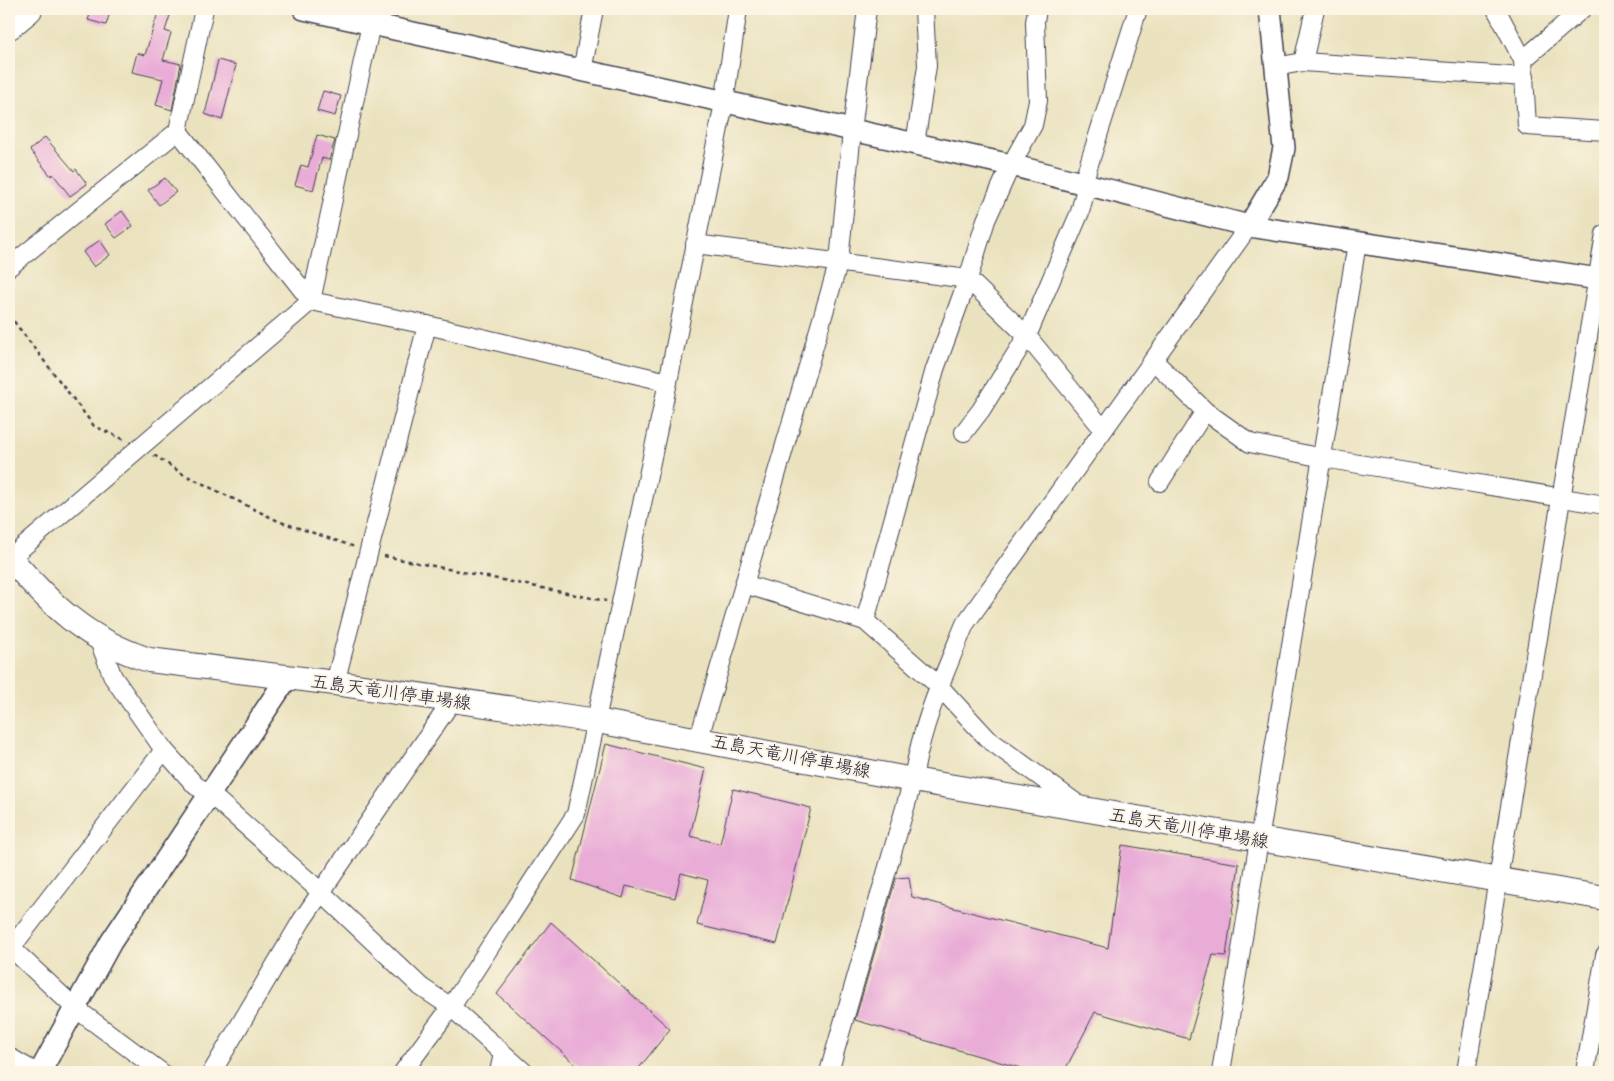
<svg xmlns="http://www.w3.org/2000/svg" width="1614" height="1081" font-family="Itim,'Klee One',sans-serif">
  <rect width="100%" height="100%" fill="#fcf5e5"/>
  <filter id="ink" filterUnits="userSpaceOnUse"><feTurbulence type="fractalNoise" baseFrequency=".02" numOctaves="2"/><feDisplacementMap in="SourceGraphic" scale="10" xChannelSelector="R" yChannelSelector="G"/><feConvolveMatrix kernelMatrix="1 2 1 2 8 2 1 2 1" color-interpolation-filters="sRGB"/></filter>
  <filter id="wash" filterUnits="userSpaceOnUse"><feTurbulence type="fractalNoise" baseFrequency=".0096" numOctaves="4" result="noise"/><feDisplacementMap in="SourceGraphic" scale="20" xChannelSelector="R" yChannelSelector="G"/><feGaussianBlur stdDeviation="1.12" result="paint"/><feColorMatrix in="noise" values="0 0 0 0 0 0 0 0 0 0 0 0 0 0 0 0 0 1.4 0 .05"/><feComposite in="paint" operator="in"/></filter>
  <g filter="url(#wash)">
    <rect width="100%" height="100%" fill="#eae2be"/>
    <g id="blocks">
      <g fill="#e9acd7">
        <polygon points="92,9 111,9 106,25 88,20"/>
        <polygon points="159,9 172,9 165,31 171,33 163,60 181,64 172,110 156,105 163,79 132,72 137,53 145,55"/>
        <polygon points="218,60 236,65 222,120 205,114"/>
        <polygon points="323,91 341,96 335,116 317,111"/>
        <polygon points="317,135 335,140 329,160 322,158 313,190 295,185 301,165 308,167"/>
        <polygon points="45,137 74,171 76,169 87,184 70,196 53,174 51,176 30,150"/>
        <polygon points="165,178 176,192 159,205 148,190"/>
        <polygon points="122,211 133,226 116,238 105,224"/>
        <polygon points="100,240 110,255 94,267 83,252"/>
        <polygon points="606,744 706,769 690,836 720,844 733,789 811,808 777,944 697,925 708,880 681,873 675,898 626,886 623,898 572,880"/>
        <polygon points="1122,845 1239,864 1226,956 1213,955 1189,1039 1095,1012 1064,1072 1034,1072 855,1020 896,878 909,877 912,897 1108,948"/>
        <polygon points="551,922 670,1029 636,1072 584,1072 497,994"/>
      </g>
    </g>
  </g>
  <g filter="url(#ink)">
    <use href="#blocks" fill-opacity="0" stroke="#403f4f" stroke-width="1"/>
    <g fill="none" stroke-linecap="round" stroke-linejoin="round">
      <defs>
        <g id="minor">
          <polyline points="1496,9 1523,60 1527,126 1605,131"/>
          <polyline points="1523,60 1582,9"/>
          <polyline points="1303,62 1315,9"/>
          <polyline points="1275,67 1303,62 1525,77"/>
          <polyline points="582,71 594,9"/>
          <polyline points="178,131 311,301 427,325 668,382"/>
          <polyline points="915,144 927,66 924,9"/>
          <polyline points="1083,183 1138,9"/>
          <polyline points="695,244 968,279 1027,336 1103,429"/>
          <polyline points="9,267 178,131 204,9"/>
          <polyline points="1153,360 1205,411 1250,443 1323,458 1605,505"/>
          <polyline points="964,432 981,410 1027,336 1080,212 1087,184"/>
          <polyline points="1160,482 1205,411"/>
          <polyline points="9,559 311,301 371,24"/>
          <polyline points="744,584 865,621 939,686 988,739 1083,808"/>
          <polyline points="865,621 935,369 968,279 986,220 1011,165 1033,125 1038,101 1035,22 1037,9"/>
          <polyline points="99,641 113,677 164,750 196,786 209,793 321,892 421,987 451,1007 524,1072"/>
          <polyline points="335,683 427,325"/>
          <polyline points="699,738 839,261 852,131 867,9"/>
          <polyline points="9,946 75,1008 161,1072"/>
          <polyline points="11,948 164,750"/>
          <polyline points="9,1057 35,1072"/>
          <polyline points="212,1072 302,920 452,701"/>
          <polyline points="403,1072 451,1007 576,814 668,382 724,103 738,9"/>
          <polyline points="499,1072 503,1054"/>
          <path d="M829 1072 913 780C921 725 944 675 965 624L1249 226"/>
          <polyline points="1221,1072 1357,243"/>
          <polyline points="1466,1072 1605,234"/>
          <polyline points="1585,1072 1605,955"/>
        </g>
        <g id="tertiary">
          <polyline points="304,9 1011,165 1249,226 1605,280"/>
          <polyline points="1249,226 1278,177 1284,148 1270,9"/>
          <polyline points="40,1072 111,942 287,678"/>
        </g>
        <path id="secondary" d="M9 557C53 606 84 639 149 660L335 683 597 721 913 780 1605 898"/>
        <polyline id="trunk" points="9,25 28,9"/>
      </defs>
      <use href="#minor" stroke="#403f4f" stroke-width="20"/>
      <use href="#tertiary" stroke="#403f4f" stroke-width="24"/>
      <use href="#secondary" stroke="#403f4f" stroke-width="26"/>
      <use href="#trunk" stroke="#403f4f" stroke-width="30"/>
      <g stroke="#403f4f" stroke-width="2.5" stroke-dasharray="4 4" stroke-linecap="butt">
        <polyline points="9,315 94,426 125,440"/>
        <polyline points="154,455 183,474 278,521 355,547"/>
        <polyline points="384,556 606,601"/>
      </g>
      <use href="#minor" stroke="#fff" stroke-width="18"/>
      <use href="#tertiary" stroke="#fff" stroke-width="21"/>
      <use href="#secondary" stroke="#fff" stroke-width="24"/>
      <use href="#trunk" stroke="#fff" stroke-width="28"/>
    </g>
  </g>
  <g text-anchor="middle" stroke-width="4" stroke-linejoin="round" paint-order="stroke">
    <g font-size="18" fill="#22223b" stroke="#fcf5e5">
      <text transform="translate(391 692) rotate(8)" y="6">五島天竜川停車場線</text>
      <text transform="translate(791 756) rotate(11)" y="6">五島天竜川停車場線</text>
      <text transform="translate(1189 828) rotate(10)" y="6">五島天竜川停車場線</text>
    </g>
  </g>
  <rect width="1614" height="1081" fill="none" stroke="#fcf5e5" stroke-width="30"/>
</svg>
